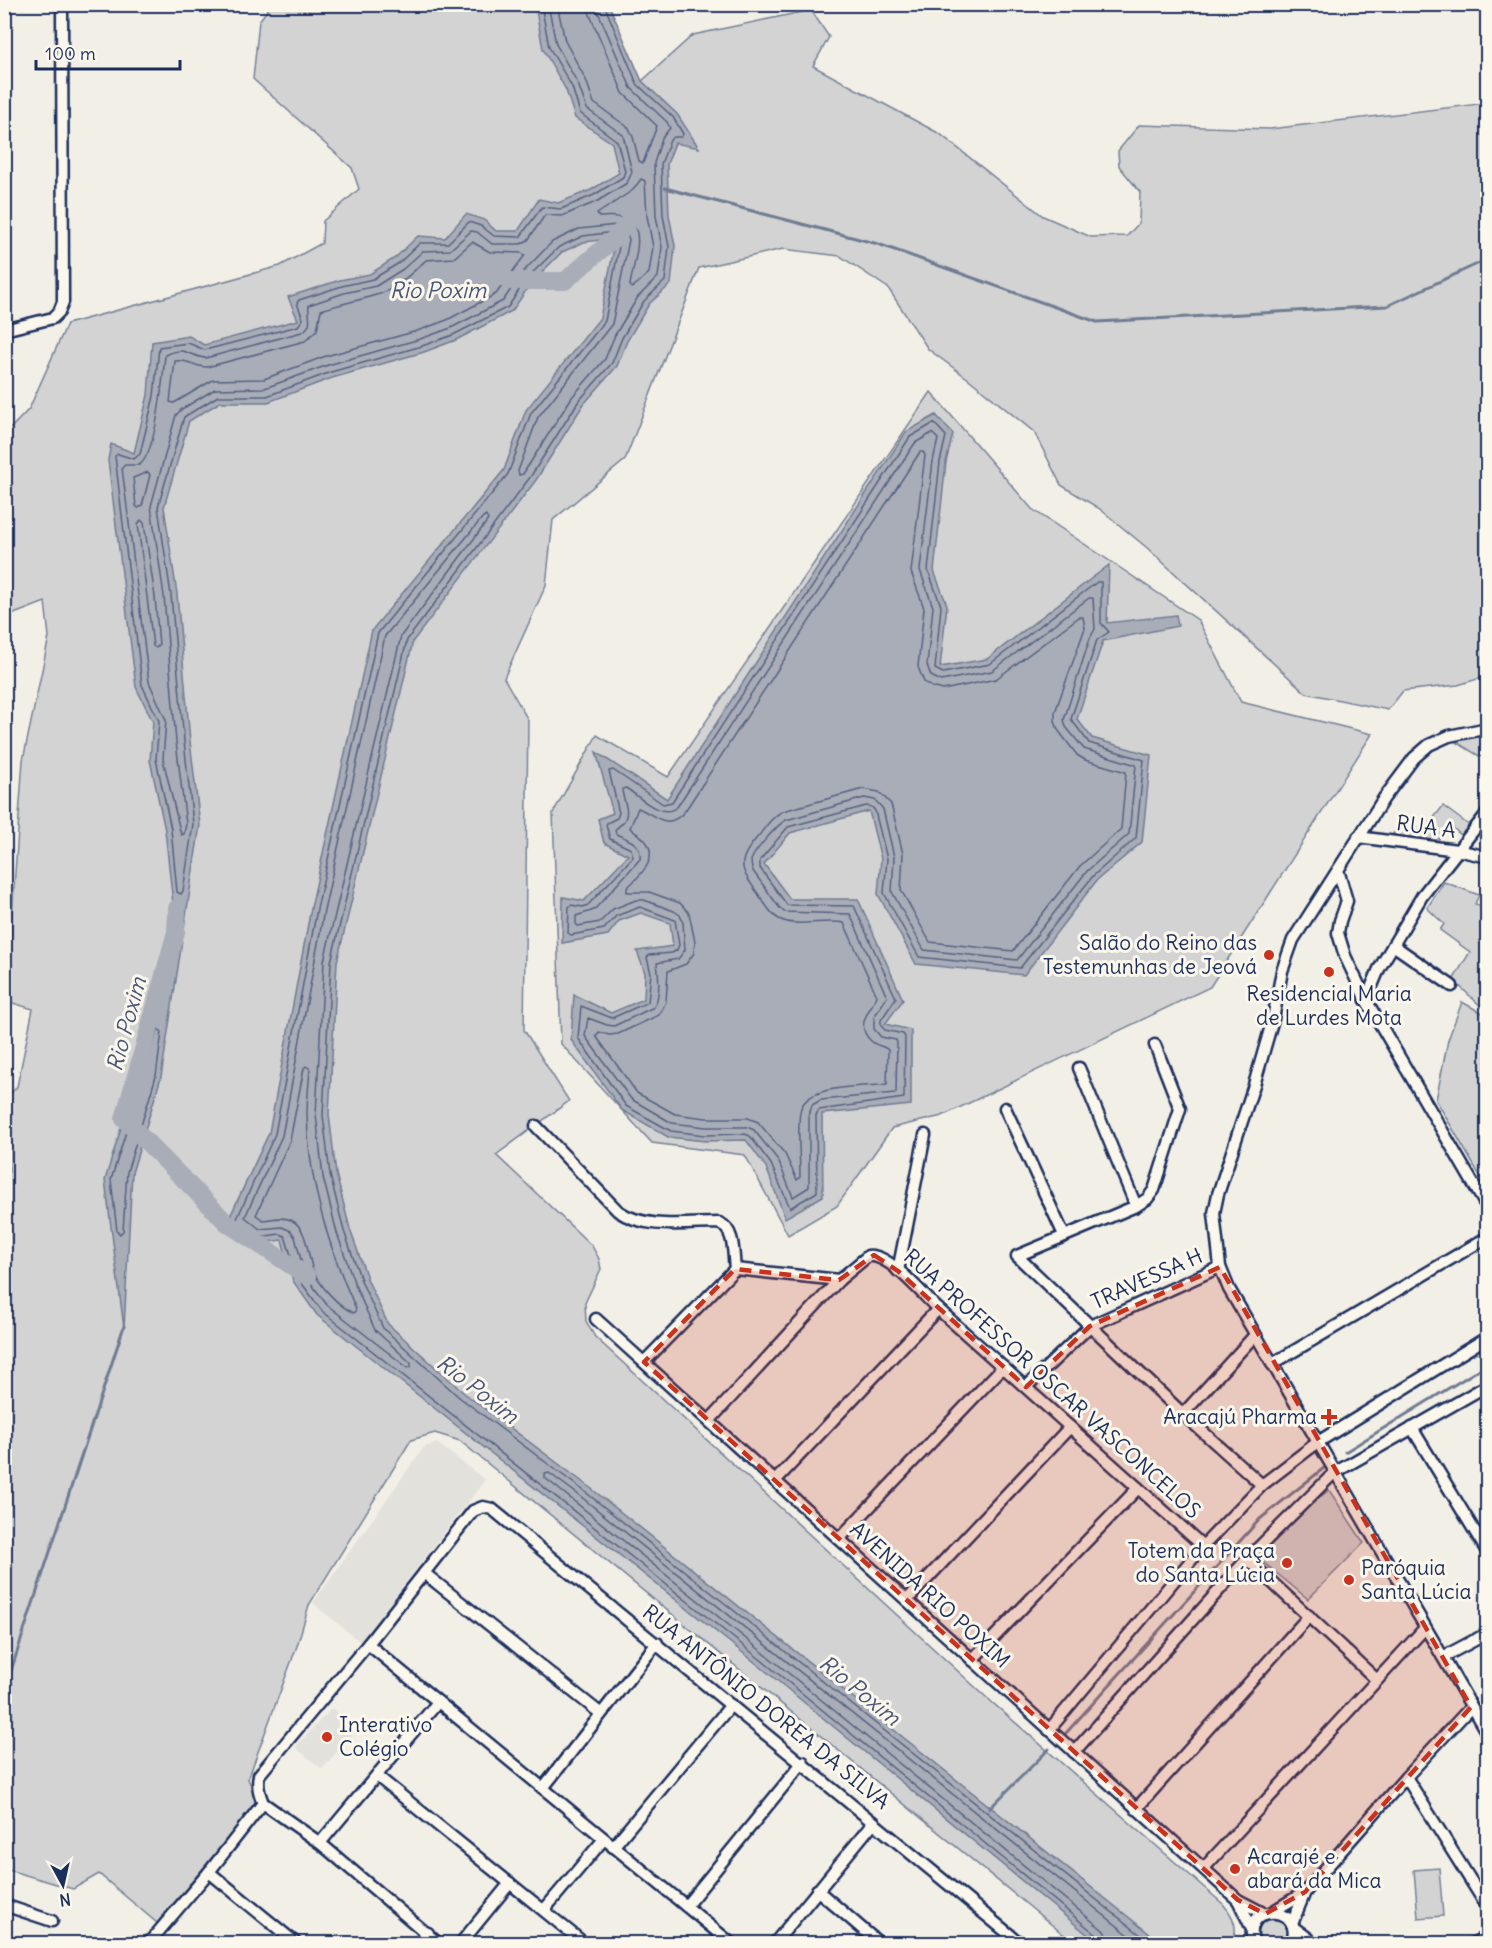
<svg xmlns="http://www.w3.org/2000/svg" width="1492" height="1948" font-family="Delius,sans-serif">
  <rect width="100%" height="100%" fill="#f2efe6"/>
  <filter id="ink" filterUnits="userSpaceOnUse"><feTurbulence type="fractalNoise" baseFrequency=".0167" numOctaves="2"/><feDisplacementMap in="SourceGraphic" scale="12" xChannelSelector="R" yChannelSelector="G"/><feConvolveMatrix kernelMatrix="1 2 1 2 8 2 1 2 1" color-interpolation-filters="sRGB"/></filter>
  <g filter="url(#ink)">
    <g fill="#e2e1dc">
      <polygon points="437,1443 485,1480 360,1642 313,1603 424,1447"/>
      <polygon points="332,1708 358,1728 322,1769 295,1747"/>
    </g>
    <g fill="#d2d3d2" stroke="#768198" stroke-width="1.5">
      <path d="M271 5H598L632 90 693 35 811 10 829 37 813 66 940 134 1043 216 1091 237 1127 236 1139 223 1140 192 1119 166 1118 151 1139 125 1270 129 1487 103V679L1484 677 1458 685 1403 691 1388 710 1306 693 1146 547 1100 509 1061 485 1034 432 970 380 928 349 888 288 840 256 783 249 699 268 625 460 553 520 546 585 504 678 528 720 524 1030 569 1101 496 1155 592 1246 599 1259 601 1269 585 1303 586 1321 595 1337 986 1697 1223 1904C1233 1915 1239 1929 1232 1943H1074L460 1441 435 1433 411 1440 309 1605 297 1646 248 1779 259 1802 157 1923 99 1874 73 1889 5 1869 4 1182H9L10 1094 17 1087 33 1009 6 1001 23 760 49 637 45 602 14 614 5 622V434L29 409 67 324 280 266 322 243 323 221 359 189 352 168 253 79 259 21Z"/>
      <polygon points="931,392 1032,509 1198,620 1241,702 1372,734 1210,987 942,1116 892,1128 837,1206 788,1235 745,1155 652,1143 561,1044 553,813 597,735 668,777"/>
      <polygon points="1487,736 1487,752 1483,749 1479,756 1453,740"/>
      <polygon points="1443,806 1470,826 1461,835 1449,825 1436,843 1392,835 1405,820 1422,833"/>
      <polygon points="1444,882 1479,895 1475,904 1487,907 1488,986 1484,1009 1453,980 1470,952 1440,930 1444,924 1427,908"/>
      <polygon points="1462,1002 1484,1014 1487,1010 1487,1188 1436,1100 1448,1040"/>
      <polygon points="1329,1490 1364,1543 1308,1599 1258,1558 1309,1506"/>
      <polygon points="1439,1868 1443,1916 1418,1918 1414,1870"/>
      <polygon points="1278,1916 1290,1929 1287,1943 1258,1943 1257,1925 1260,1920"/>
    </g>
    <g fill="#a9adb7" stroke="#707b93" stroke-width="1.5">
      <polygon points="535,5 609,5 642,81 677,114 699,148 675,143 667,164 669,215 675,246 671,284 649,304 627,341 617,366 583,405 536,480 413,641 337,962 329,1114 336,1174 350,1229 368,1281 388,1324 464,1393 588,1486 1161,1943 1098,1943 762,1668 317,1315 293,1281 282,1240 258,1243 227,1223 269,1133 311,908 372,630 504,470 526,410 600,318 616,238 584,242 562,252 532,282 512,311 456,340 424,352 332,378 268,402 220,402 189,421 164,507 177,594 190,741 200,825 161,1077 132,1173 124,1328 105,1180 147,1043 176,932 165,830 150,760 153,722 136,687 108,460 111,444 134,453 148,395 152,342 189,336 204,345 298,320 288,297 340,280 370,274 395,258 418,236 445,238 466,214 484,220 496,231 518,231 539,199 558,203 591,190 619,173 612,143 575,118 566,90 543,49"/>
      <polygon points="936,415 953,434 946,462 934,571 947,605 940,667 987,659 1109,565 1107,623 1176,615 1178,626 1103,641 1077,719 1092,738 1151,755 1142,842 1097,880 1024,975 916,964 878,894 881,859 869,811 790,833 764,864 790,899 858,899 903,1000 885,1024 911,1030 911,1105 822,1114 823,1196 785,1218 766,1167 746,1140 705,1141 668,1137 622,1110 571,1040 574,995 611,1013 644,999 645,973 637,951 673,946 670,923 641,913 619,921 608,935 562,943 563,897 584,901 628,855 604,843 598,819 613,813 596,752 667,799 906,432"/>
    </g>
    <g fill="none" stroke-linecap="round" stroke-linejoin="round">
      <g stroke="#546182" stroke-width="1.5">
        <polyline points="541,4 549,47 572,87 580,113 617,141 625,171 623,177 594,195 561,209 542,207 520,237 494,236 481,226 469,222 448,243 420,243 399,263 373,279 342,286 299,300 297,303 303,319 298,326 205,350 188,343 159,347 154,396 140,454 134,459 118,454 115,456 142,685 159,721 156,759 171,829 177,892 181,894 183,891 193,824 184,741 171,595 158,507 184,417 218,396 267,396 331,372 422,346 453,335 508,307 527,278 559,247 583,236 614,232 621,236 605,321 531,413 508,474 378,633 317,909 275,1134 236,1221 259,1237 280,1234 285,1236 298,1278 322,1311 765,1663 1098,1936 1101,1944"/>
        <path d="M548 4 556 44 578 84 587 109 623 135 632 172 627 183 596 202 562 216 545 215 528 240 521 244H492L477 232 471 231 450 250 423 251 403 269 376 286 344 293 309 305C307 316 315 324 302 332L206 358C188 357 187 345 165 355 163 377 157 454 139 465H125L122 468 149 682 166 720 163 759 181 835 184 834 186 824 176 742 164 596 151 506 176 415 182 409 215 389 265 388 328 365 420 339 451 328 503 301 522 273 552 242 579 229 617 225 626 230 629 240 612 324 538 417 518 471 519 475 523 474 572 397 605 359 615 335 638 297 658 277 662 247 656 216 654 163 662 138 670 128 667 122 631 88 598 12 597 4"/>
        <polyline points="557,4 565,41 586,80 594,103 629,128 633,137 639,161 643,163 657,126 623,93 590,15 588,4"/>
        <polyline points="604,4 637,84 673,117 683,134 681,137 674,137 670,140 661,164 663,215 669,247 665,281 644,301 622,338 612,363 578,402 531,476 407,640 331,962 323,1115 330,1175 344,1231 362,1283 383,1328 459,1397 584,1491 1152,1944"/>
        <path d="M641 179 645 181 647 216 653 247 649 273 632 288 630 285C636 250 654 211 599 217L597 214 633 190Z"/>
        <path d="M472 242 490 252 522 253 525 255 496 294 447 320 417 331 326 356 264 379 213 380 174 403 170 402 175 361C189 359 194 367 207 367L305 341 317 330 321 310C339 304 358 301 376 295 395 290 412 273 426 260L454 258Z"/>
        <polygon points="934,423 946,436 940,462 928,570 941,606 935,669 943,673 990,664 1097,582 1101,582 1101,623 1109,632 1097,640 1071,719 1089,743 1144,760 1136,838 1093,876 1020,968 919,957 884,893 887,859 875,811 872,807 866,806 788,827 760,860 760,868 787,905 854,906 896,998 881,1020 881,1026 885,1030 903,1034 905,1037 904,1098 819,1110 816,1115 817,1192 790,1208 771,1164 750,1136 745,1134 705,1135 671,1131 626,1106 578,1038 581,1006 612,1018 648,1002 651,973 647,958 649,955 672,953 677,950 679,945 675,920 640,907 616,916 604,929 571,935 568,933 569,907 571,905 583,907 588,905 633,857 631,849 610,839 606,825 607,823 617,818 619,813 609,771 613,770 663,804 672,802 910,437"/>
        <path d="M932 433 938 439 933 461 920 570 933 607 927 665 931 676 941 681 992 671 1089 598H1093L1095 629 1090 638 1064 720 1066 727 1084 749 1136 765 1129 834 1087 871 1017 960 924 950 892 892 894 857 883 809 875 800 864 798 786 820C778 824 753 852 751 861 751 865 751 866 753 871L779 907 784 912 850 914 887 997 874 1017V1029L881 1037 896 1040 897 1043 896 1093 821 1100 812 1105 809 1115V1187L793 1197 778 1160 754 1130 747 1127H706L672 1123 631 1099 585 1036 588 1018 607 1025 614 1026 654 1007C661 995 659 976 657 963L678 959 685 950 683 923 680 915 674 911 644 900H636L613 909 600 922 578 926 576 924V916L594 910 640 859C642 843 629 840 616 834L615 830C617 827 623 824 625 819 630 810 622 798 622 789L626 788C640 797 661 820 677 807L915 443Z"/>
        <path d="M920 452H923L925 455 911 572 924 608 918 667 924 682 932 687 943 690 996 679 1079 617H1083L1085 628 1055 712V721L1058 730 1077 755 1085 760 1126 772 1121 829 1080 866 1013 951 930 942 901 890 903 854 891 804 879 792 863 789 783 811C773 816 767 825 760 834 735 864 739 867 761 898 766 905 771 915 779 919 795 928 825 919 844 923L877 996C870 1011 854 1025 871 1041 876 1046 884 1046 888 1050L887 1084C864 1088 804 1083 800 1112 797 1133 800 1156 800 1177L797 1180 785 1154 758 1122 748 1118H706L675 1114 637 1093 596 1036 599 1032 609 1035 618 1034 659 1015 666 1002 668 971 686 964 694 953 695 942 689 913 680 903 649 892H627V888C640 875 660 859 645 840 641 835 634 833 630 828L638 808C656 815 667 832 685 811Z"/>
        <polygon points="148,472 150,475 142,506 138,508 136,506 133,478"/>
        <polygon points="486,516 488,520 401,636 324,961 316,1114 323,1177 337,1233 355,1285 375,1330 411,1363 411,1367 408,1368 327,1305 305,1275 295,1237 291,1231 282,1227 260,1229 245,1217 282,1136 324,911 385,636 483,517"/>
        <polygon points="141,520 144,523 155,597 159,645 156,648 153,646 138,524"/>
        <polygon points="158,1029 162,1032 156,1076 127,1172 123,1231 120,1234 117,1231 111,1180"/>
        <path d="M306 1066 310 1069C309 1084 307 1099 307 1114 308 1180 329 1249 356 1309L354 1313C339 1307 319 1285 313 1270 307 1254 308 1228 291 1220 282 1216 272 1219 263 1220L256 1215 290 1140 304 1068Z"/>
        <polyline points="1108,1944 1108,1937 1103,1930 770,1658 545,1478 545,1474 549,1473 580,1496 1140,1944"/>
      </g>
      <g stroke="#707b93" stroke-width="3">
        <polyline points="665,188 878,244 1097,322 1387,306 1488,259"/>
        <polyline points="1345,1452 1488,1364"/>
        <polyline points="4,1692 124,1326"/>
        <polyline points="1066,1733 1260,1519 1324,1468"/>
        <polyline points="989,1809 1049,1749"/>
      </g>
      <g stroke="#a9adb7" stroke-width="18">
        <polyline points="508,281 565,281 616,237 630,220"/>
        <polyline points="177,908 176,932 124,1119 227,1223 307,1276"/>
      </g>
      <defs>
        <g id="minor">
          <polyline points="4,330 53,318 59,312 63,302 62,4"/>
          <polyline points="1488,728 1449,736 1429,745 1414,758 1384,798 1293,940 1282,971 1273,1019 1254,1085 1218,1194 1214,1213 1220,1267 1229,1289 1488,1735"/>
          <polyline points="1358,837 1457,850 1488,857"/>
          <polyline points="1338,870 1347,901 1340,921 1338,933 1345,956 1366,1000 1488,1209"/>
          <polyline points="1393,945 1452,986"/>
          <polyline points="1366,1000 1379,969 1422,896 1488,812"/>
          <polyline points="1155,1045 1180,1109 1154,1190 1147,1199 1136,1206 1017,1256 1183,1414 1262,1485"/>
          <polyline points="1079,1068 1136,1206"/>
          <polyline points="1005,1108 1064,1235"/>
          <path d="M536 1126 618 1211C645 1230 687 1223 719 1223 735 1229 733 1254 735 1269"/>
          <polyline points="735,1269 839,1280"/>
          <polyline points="898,1271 925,1135"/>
          <polyline points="596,1319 1238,1900 1265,1914"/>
          <polyline points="644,1362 735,1269"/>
          <polyline points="1272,1364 1488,1237"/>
          <polyline points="1026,1387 1090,1326 1220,1267"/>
          <polyline points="1183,1414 1255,1335"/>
          <path d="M709 1421 839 1280 868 1256C889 1253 923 1295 938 1309L1203 1546"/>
          <polyline points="1412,1428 1488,1553"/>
          <polyline points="775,1481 938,1309"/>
          <polyline points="839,1539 1003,1367"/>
          <polyline points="1247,1559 1377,1680"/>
          <polyline points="424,1573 600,1713"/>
          <polyline points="907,1600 1070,1427"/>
          <polyline points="368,1644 732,1944"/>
          <polyline points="1443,1657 1488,1633"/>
          <polyline points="972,1660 1138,1488"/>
          <polyline points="1049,1730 1203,1546 1262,1485 1318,1442 1488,1337"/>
          <polyline points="1074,1752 1247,1559 1334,1473 1488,1385"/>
          <polyline points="377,1776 585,1944"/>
          <polyline points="1406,1777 1488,1908"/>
          <polyline points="543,1788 657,1643"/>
          <polyline points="1136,1809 1309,1616"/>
          <polyline points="320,1843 438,1702"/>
          <polyline points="613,1847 731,1705"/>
          <polyline points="1204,1868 1425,1628"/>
          <polyline points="209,1872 297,1944"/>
          <polyline points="817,1890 880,1944"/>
          <polyline points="1238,1900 1252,1929"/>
          <polyline points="4,1905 52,1921"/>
          <polyline points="686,1906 803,1762"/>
          <polyline points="544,1910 604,1839"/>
          <polyline points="1272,1912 1305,1892 1406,1777 1471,1707"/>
          <polyline points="1292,1924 1305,1892"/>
          <polyline points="1293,1927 1316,1944"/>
          <polyline points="148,1944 209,1872 263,1803"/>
          <polyline points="418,1944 428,1933"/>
          <path d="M439 1944 320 1843 263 1803C259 1793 257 1786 259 1775L368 1644 473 1511 483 1507 492 1509 1021 1944"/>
          <polyline points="460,1944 510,1883"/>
          <polyline points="774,1944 874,1822"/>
          <path d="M1254 1944C1239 1901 1308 1904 1291 1944"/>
          <polyline points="1472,1944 1488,1936"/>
        </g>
      </defs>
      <use href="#minor" stroke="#1b2f5e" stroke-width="15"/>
      <use href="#minor" stroke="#fbf7ec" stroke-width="10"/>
    </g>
  </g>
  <path fill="#c8321e" fill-opacity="0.2" stroke="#c8321e" stroke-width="4.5" stroke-dasharray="12 8" stroke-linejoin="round" d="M874 1255 898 1271 1026 1387 1090 1326 1220 1267 1471 1707 1305 1892 1265 1914 1238 1900 644 1362 735 1269 839 1280Z"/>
  <g fill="#c8321e" stroke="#fbf7ec" stroke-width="2">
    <circle cx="1269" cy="955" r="6"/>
    <circle cx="1329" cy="972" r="6"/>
    <path d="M1326 1408h6v6h6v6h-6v6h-6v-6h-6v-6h6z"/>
    <circle cx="1287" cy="1563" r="6"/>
    <circle cx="1349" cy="1580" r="6"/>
    <circle cx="327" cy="1737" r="6"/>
    <circle cx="1235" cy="1869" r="6"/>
  </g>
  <g text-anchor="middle" stroke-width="6" stroke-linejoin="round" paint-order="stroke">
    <g font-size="21" fill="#1b2f5e" stroke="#fbf7ec">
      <text transform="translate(1426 827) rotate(8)" y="7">RUA A</text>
      <text transform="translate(1147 1279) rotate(-24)" y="7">TRAVESSA H</text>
      <text transform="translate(1052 1384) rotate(42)" y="7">RUA PROFESSOR OSCAR VASCONCELOS</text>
      <text transform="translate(930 1595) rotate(42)" y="7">AVENIDA RIO POXIM</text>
      <text transform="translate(766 1707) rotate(39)" y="7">RUA ANTÔNIO DOREA DA SILVA</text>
    </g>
    <g font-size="21" fill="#1b2f5e" stroke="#fbf7ec" text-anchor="end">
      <text x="1257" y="950">Salão do Reino das<tspan x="1257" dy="24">Testemunhas de Jeová</tspan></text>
      <text x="1329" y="1001" text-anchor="middle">Residencial Maria<tspan x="1329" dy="24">de Lurdes Mota</tspan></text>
      <text x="1317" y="1424">Aracajú Pharma</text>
      <text x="1275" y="1558">Totem da Praça<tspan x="1275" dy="24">do Santa Lúcia</tspan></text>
      <text x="1361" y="1575" text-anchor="start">Paróquia<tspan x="1361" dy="24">Santa Lúcia</tspan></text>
      <text x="339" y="1732" text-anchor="start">Interativo<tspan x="339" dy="24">Colégio</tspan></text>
      <text x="1247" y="1864" text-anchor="start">Acarajé e<tspan x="1247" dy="24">abará da Mica</tspan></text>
    </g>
    <g font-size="22" font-style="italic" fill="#465579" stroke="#fbf7ec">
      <text x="438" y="298">Rio Poxim</text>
      <text transform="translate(126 1024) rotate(-75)" y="8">Rio Poxim</text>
      <text transform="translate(478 1389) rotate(38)" y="8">Rio Poxim</text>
      <text transform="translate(860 1690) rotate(39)" y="8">Rio Poxim</text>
    </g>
  </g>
  <rect width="1492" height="1948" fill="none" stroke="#fbf7ec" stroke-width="24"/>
  <rect x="12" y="12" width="1468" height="1924" fill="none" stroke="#1b2f5e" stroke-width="2" filter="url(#ink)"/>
  <g transform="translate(63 1885) rotate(172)" stroke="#fbf7ec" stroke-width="4.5" paint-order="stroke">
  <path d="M0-4.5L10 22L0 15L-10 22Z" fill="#1b2f5e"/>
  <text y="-9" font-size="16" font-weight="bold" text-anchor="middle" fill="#1b2f5e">N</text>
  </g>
  <path d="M36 60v9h144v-9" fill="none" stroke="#1b2f5e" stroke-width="3"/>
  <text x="45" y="60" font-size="18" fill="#1b2f5e" stroke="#fbf7ec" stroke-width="4.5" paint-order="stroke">100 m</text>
</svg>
